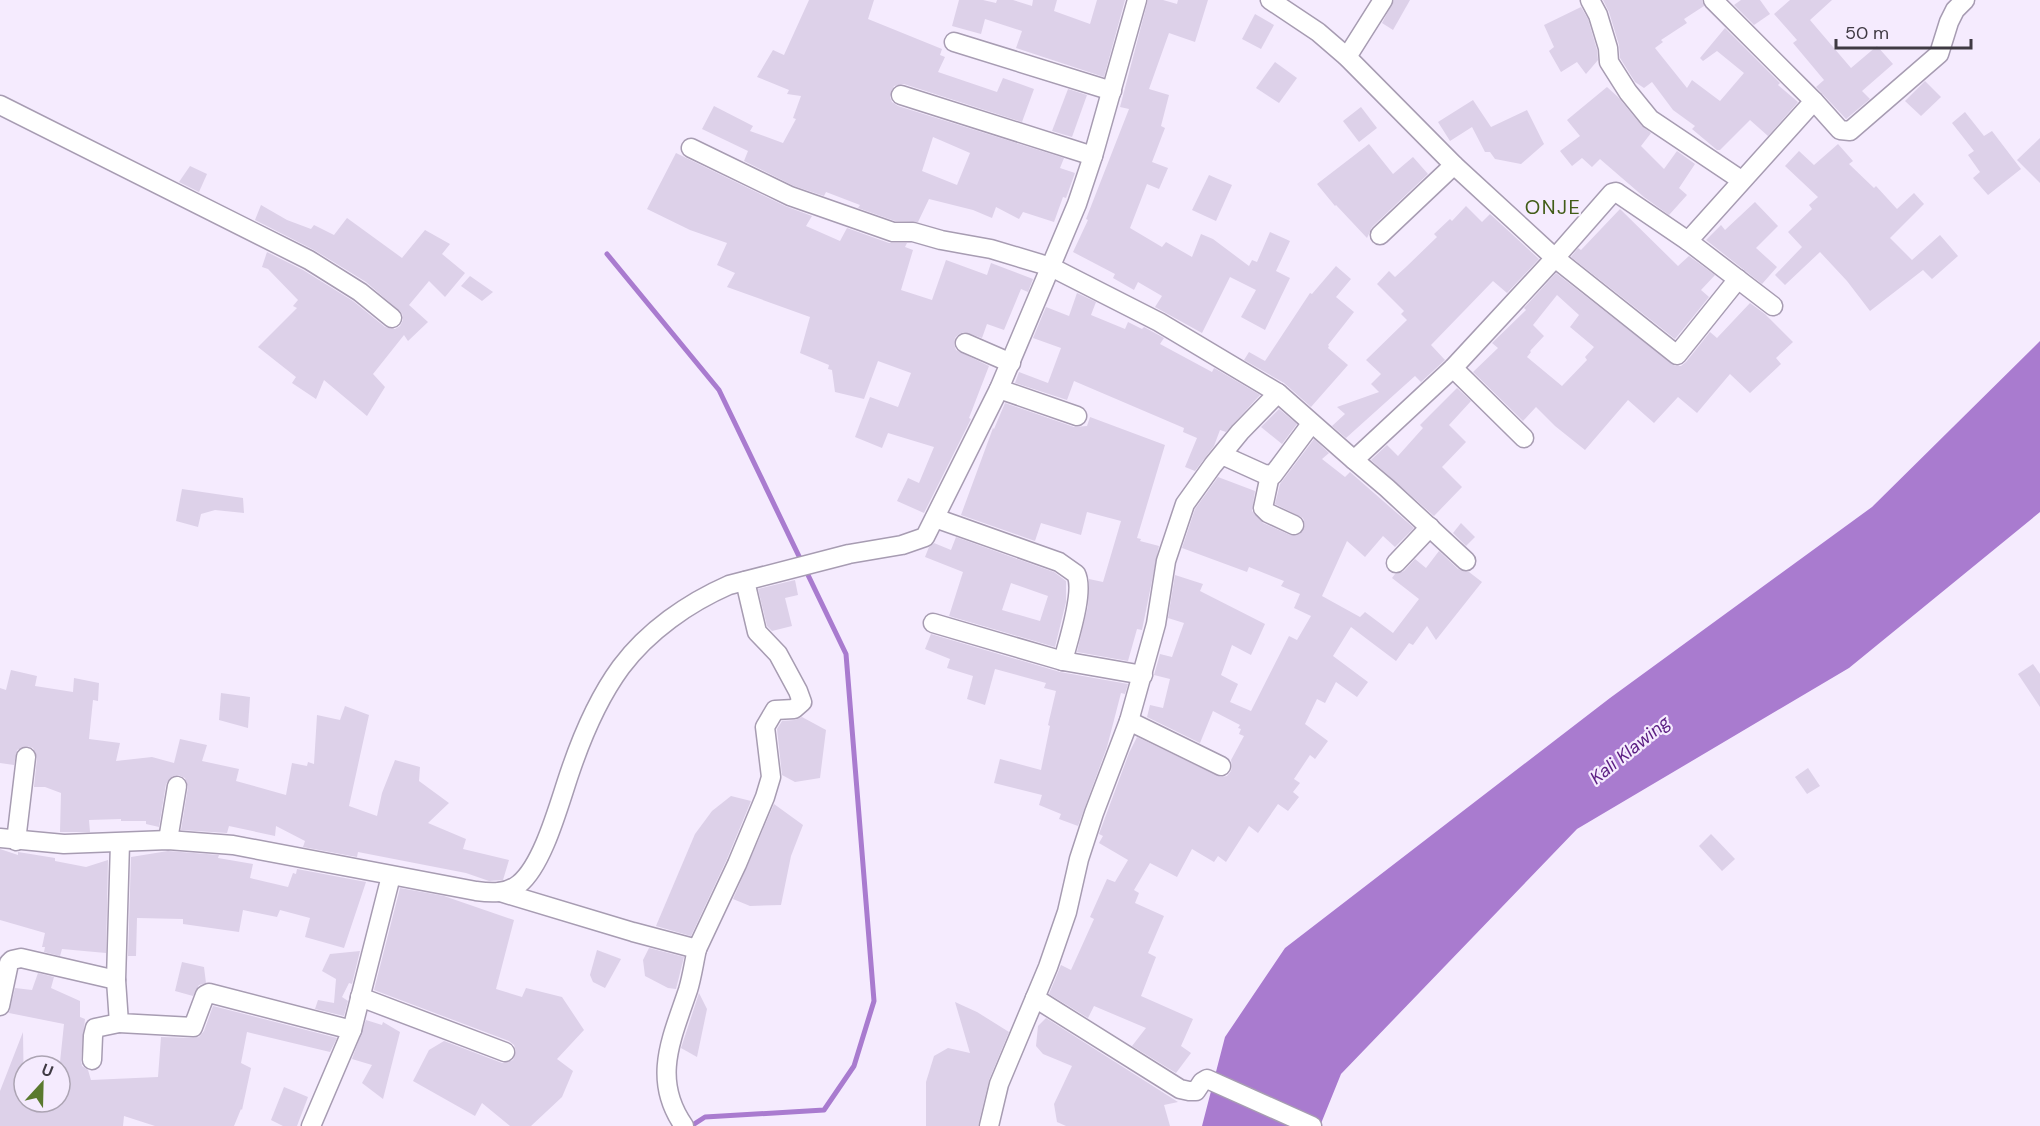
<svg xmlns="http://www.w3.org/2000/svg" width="2040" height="1126" font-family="'DM Sans',sans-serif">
  <rect width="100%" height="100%" fill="#f5ebfe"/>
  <polygon fill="#a97bcf" points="2040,341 2040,512 1849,668 1577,829 1341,1074 1320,1126 1202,1126 1225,1037 1285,948 1610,698 1872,507"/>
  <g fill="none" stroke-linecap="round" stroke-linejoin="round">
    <polyline stroke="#a97bcf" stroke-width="5" points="607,254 719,390 846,654 874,1001 854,1066 824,1110 705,1117 691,1126"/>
  </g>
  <g fill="#ddd1e9" fill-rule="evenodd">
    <path d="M809 0H874L868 19 942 49 940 55 945 57 938 72 997 92 1003 78 1034 89 1022 122 904 84 894 86 890 97 892 102 898 106 1064 158 1060 168 1075 173 1066 198 1063 197 1054 222 1023 212 1019 219 996 207 992 218 973 210 929 199 918 222 895 221 858 208 860 205 826 192 824 196 794 186 744 161 748 151 702 129 714 106 753 126 750 131 783 143 796 119 793 118 801 96 787 94 789 90 757 77 773 50 784 55ZM933 137 970 153 957 185 922 171Z"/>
    <polygon points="959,0 983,0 996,3 997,0 1013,0 1032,6 1033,0 1057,0 1054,11 1090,24 1097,0 1125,0 1104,77 1016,48 1022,31 985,19 981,34 952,26"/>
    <polygon points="1148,0 1163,0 1177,4 1178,0 1208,0 1195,42 1169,33 1149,89 1169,95 1161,126 1165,128 1152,162 1168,168 1159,189 1147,184 1130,228 1162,247 1166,242 1192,257 1201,234 1213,239 1249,266 1252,260 1257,262 1270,232 1290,241 1276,271 1290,278 1265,330 1241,317 1256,290 1230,277 1202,333 1155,307 1162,296 1138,282 1134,290 1113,278 1115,274 1073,252 1088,220 1086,219 1129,109 1120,107"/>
    <polygon points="1394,0 1410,0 1393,30 1382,23"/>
    <polygon points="1603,0 1702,0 1704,6 1684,19 1687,23 1661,40 1663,42 1655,48 1687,88 1692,80 1720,101 1744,73 1717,51 1703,61 1700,58 1725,28 1780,83 1778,85 1798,102 1768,136 1750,120 1720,150 1717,150 1692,129 1695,126 1673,110 1652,82 1644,88 1635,82 1620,58 1619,45 1609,12"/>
    <polygon points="1741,0 1760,0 1770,14 1754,25 1734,5"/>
    <polygon points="1790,0 1832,0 1810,20 1851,68 1877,46 1893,64 1862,91 1870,99 1846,119 1816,87 1824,80 1793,43 1797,40 1774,14"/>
    <polygon points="1581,7 1588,19 1597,50 1598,60 1586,74 1577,62 1561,72 1549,51 1554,47 1544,25"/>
    <polygon points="1255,14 1274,25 1261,49 1242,39"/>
    <polygon points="1275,62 1297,78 1279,103 1256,88"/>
    <polygon points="1925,81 1941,97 1921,116 1905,101"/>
    <polygon points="1607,87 1618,97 1642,126 1651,133 1641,146 1664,169 1677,151 1695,164 1679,188 1687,195 1669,215 1644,197 1600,159 1592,167 1582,158 1572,166 1560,151 1580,136 1567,120"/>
    <polygon points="1068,89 1087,95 1072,137 1052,131"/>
    <polygon points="1473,100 1491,127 1527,110 1544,144 1521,164 1495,159 1490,152 1485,152 1472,127 1450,141 1438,122"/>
    <polygon points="1361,107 1377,128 1359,142 1343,121"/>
    <polygon points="1965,112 1984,136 1992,131 2021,169 1988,195 1973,178 1980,172 1968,155 1974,151 1952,123"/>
    <polygon points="2040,138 2040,183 2017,160"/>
    <polygon points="1369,144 1393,174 1413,157 1428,174 1372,227 1367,238 1336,205 1335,206 1317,184"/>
    <polygon points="1838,144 1853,161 1849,164 1874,188 1876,186 1897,209 1914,193 1924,204 1890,238 1912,260 1940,235 1958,256 1932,279 1923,270 1870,311 1847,281 1820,252 1785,285 1775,275 1802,247 1788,232 1812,209 1809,205 1818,197 1785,166 1799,151 1814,165"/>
    <polygon points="676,153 785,206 812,216 806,226 840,241 847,228 889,243 907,243 905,247 913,250 901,290 932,300 946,260 987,275 991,263 1033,279 1028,292 1021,289 1004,330 987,324 982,338 964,332 959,334 955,338 954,344 956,350 989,366 969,418 971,419 924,513 897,501 908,478 919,483 934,447 888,433 882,448 855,437 870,397 898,407 911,373 878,361 864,399 835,392 832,370 828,369 829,365 800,353 810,317 727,287 735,273 717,265 727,243 690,230 647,209"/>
    <polygon points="190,166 207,174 199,192 179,182"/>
    <polygon points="1209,175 1232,185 1216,221 1192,210"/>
    <polygon points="1755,202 1778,226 1756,248 1777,267 1762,284 1706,240 1721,225 1725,230"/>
    <polygon points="261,205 287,220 311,229 314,225 334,235 347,218 402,258 425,230 450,244 442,254 465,273 445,297 429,281 409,305 428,322 408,341 404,335 373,374 385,387 367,416 324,380 316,399 292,383 296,377 258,347 297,308 293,306 298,300 268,269 262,267 267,252 303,270 353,301 385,327 395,329 400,326 403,320 402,313 366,282 314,250 255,220"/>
    <polygon points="1466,206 1482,222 1490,214 1539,259 1507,293 1493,281 1431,345 1445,360 1421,382 1415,376 1346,438 1332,426 1345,414 1337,407 1379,392 1371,384 1381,374 1366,360 1407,320 1401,314 1404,311 1377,284 1389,271 1395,277 1406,267 1437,237 1434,234 1450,219 1452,221"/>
    <polygon points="1620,209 1678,266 1689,256 1715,275 1701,290 1709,297 1675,339 1571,257 1578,248 1581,250"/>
    <polygon points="1336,266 1351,279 1336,297 1354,312 1328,345 1329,346 1328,348 1348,365 1311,407 1284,383 1244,360 1249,352 1265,361 1310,293 1312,294"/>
    <path d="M1556 273 1675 366H1681L1686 362 1710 332 1717 338 1750 303 1765 314 1793 342 1776 358 1781 364 1750 393 1730 374 1697 413 1678 397 1654 423 1628 400 1585 450 1555 426 1536 407 1523 421 1473 372 1498 348 1492 343 1526 310 1524 308ZM1557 295 1579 315 1570 327 1594 347 1585 357 1587 360 1562 386 1527 357 1531 352 1530 351 1544 336 1533 325Z"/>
    <polygon points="470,276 493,292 482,301 461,286"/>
    <polygon points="1077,293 1096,302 1091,315 1125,329 1128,322 1142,329 1144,327 1164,338 1160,344 1212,372 1214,368 1216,369 1260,395 1226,432 1220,430 1214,446 1195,471 1185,467 1197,438 1183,432 1184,428 1074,381 1067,400 1015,383 1019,372 1048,383 1061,348 1033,338 1046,307 1069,316"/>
    <polygon points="1457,388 1471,401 1449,425 1466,442 1442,467 1462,487 1434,516 1371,460 1387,445 1398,456 1423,428 1420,425"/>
    <polygon points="1005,403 1074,427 1087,426 1090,417 1165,445 1137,538 1141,539 1140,541 1159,546 1142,630 1137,629 1128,661 1077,652 1088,606 1089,579 1103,582 1121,521 1087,512 1081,535 1041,523 1035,541 961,515 993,428 994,429"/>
    <polygon points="1279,409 1297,424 1282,444 1261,427"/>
    <polygon points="1314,439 1329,453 1322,459 1345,477 1350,472 1414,528 1395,547 1383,536 1365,557 1347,541 1322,596 1360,617 1365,612 1393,633 1419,599 1392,578 1395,574 1404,571 1415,559 1426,568 1439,551 1458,569 1469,572 1482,582 1436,640 1427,626 1413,645 1409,643 1396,661 1351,627 1333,656 1368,682 1357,697 1336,682 1325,703 1317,699 1305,724 1328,741 1315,759 1310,755 1294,779 1300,783 1293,792 1299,797 1288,811 1278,804 1258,833 1249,826 1226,862 1218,856 1214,862 1192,849 1177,877 1150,863 1134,890 1139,893 1135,903 1164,916 1148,953 1156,957 1141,996 1193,1019 1181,1046 1191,1053 1176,1073 1132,1046 1146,1028 1094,1006 1088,1018 1049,994 1061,965 1071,970 1094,919 1090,917 1107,879 1115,882 1128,860 1099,843 1103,836 1099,834 1129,753 1137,737 1221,777 1227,776 1231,771 1232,766 1231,760 1244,736 1239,734 1241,729 1238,728 1240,725 1213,711 1200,743 1147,717 1150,705 1163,708 1170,679 1154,675 1160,654 1172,657 1184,623 1168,618 1175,575 1203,584 1200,591 1265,624 1251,655 1232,645 1221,675 1238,684 1230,702 1251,711 1289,636 1297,640 1311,616 1294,608 1300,594 1281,586 1284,581 1249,567 1247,572 1182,548 1195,509 1218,477 1255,491 1252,511 1263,523 1290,535 1300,534 1305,525 1303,518 1275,504 1280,484"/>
    <polygon points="182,489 243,498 244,513 215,510 201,514 198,527 176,521"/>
    <polygon points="1461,523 1475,537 1466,546 1453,533"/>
    <path d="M956 537 1054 572 1066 581V602L1055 647 949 616 963 572 925 557 929 547 934 543 951 550ZM1011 583 1048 596 1040 621 1002 610Z"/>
    <polygon points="795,580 798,595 785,598 792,626 772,631 767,626 758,589"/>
    <polygon points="931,634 1060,672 1128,684 1125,694 1121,693 1107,747 1078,826 1059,819 1061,814 1039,805 1042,795 994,783 1000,759 1041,770 1050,726 1048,725 1056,691 1044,688 1046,683 995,669 985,705 967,699 973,676 947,668 950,659 925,649"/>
    <polygon points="2033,664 2040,674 2040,707 2018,674"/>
    <polygon points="11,670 37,676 35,686 73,692 74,678 99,683 98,701 93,700 89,739 120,743 116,761 152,757 174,763 180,739 207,745 202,761 239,769 236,781 286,795 292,763 307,766 308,762 314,764 317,715 340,720 345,706 369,715 349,806 377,816 382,793 395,760 420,767 419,781 449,803 428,823 466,839 463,849 509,860 503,880 489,881 466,873 358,852 357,857 303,847 305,841 276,826 275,836 229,826 227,833 181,830 188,787 185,778 178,775 173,776 166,784 159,827 146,824 146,821 121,821 121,819 89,820 90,832 60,832 61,793 45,787 34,787 37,758 33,748 27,746 17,750 14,765 0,763 0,688 6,690"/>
    <polygon points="221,693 250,697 248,728 219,720"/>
    <polygon points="802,717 826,730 820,778 795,782 782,775 777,729 782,721 795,720"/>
    <polygon points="1808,768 1820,786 1807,794 1795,777"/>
    <polygon points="731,796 751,801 727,859 691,936 656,926 695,834 712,811"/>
    <polygon points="774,804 803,825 791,856 781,905 750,906 733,899"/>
    <polygon points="1711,834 1735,859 1722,871 1699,846"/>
    <polygon points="0,849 18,855 18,852 55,858 55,861 86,867 108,860 106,953 62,949 60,956 44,952 45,947 42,947 45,933 0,920"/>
    <polygon points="168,851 219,855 218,858 253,864 250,878 288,887 293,873 296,874 297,869 366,882 344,948 305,937 310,918 280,910 277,917 243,910 239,932 183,924 183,919 137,918 136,956 128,956 131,857"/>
    <polygon points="400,888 444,896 514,920 496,989 522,997 526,988 562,997 584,1030 557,1059 573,1071 562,1097 531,1126 510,1126 482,1103 475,1116 413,1081 429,1050 444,1041 502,1063 513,1060 516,1051 514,1045 509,1041 374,990"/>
    <polygon points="649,948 684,957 676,989 668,988 645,976 643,960"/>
    <polygon points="597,950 621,959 605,988 593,982 590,975"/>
    <polygon points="360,951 352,984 349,983 342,997 348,1001 344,1016 315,1009 318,1000 334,1003 336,979 322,971 330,954"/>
    <polygon points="182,962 204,967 206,983 199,985 193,996 175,991"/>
    <polygon points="38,973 54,977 51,988 80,1001 80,1017 85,1019 81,1060 82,1066 88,1070 91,1080 158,1077 161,1037 192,1038 199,1037 204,1031 213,1006 337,1038 330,1052 247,1032 241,1063 251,1068 242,1110 241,1109 234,1126 155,1126 124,1116 123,1126 0,1126 0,1091 23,1032 24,1102 60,1102 60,1062 64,1024 9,1013 15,988 32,990"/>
    <polygon points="699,993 707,1009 697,1057 681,1048"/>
    <polygon points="955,1002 977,1012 1009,1032 989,1080 978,1126 926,1126 926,1082 934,1056 948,1048 970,1053"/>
    <polygon points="1046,1018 1178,1102 1164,1105 1170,1126 1066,1126 1057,1122 1054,1104 1072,1066 1043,1054 1036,1046 1038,1026"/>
    <polygon points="366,1020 382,1025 383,1022 400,1032 383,1099 362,1083 372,1065 352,1059"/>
    <polygon points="284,1087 308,1097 297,1126 283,1126 271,1120"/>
  </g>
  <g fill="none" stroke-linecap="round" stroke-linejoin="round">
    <defs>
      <g id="minor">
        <polyline points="1270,0 1318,32 1347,57 1454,165 1555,258 1677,355 1738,279"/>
        <polyline points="1590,0 1598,15 1608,48 1609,62 1628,92 1650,119 1741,180"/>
        <polyline points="954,42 1112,91"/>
        <polyline points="1347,57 1383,0"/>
        <polyline points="901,95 1093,156"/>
        <polyline points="1814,101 1840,130 1850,131 1939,54 1949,22 1955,10 1965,0"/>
        <polyline points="0,105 309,260 360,292 392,318"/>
        <polyline points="691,148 790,196 893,232 913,232 941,240 991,249 1051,267 1159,322 1278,393 1240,432 1213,465 1185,504 1166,561 1156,624 1129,721 1094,813 1079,859 1067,912 1048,967 999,1084 989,1126"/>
        <polyline points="1380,235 1454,165"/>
        <polyline points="1688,241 1773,306"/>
        <polyline points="965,343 1011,363"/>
        <polyline points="1453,368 1524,438"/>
        <polyline points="999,389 1077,416"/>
        <polyline points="1278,393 1354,460 1453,368 1555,258 1612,193 1616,192 1688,241 1814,101 1713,0"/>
        <polyline points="1222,455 1264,474 1273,475 1311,424"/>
        <polyline points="1354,460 1387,488 1466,561"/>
        <polyline points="1270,475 1263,508 1268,513 1294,525"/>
        <path d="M935 518 1059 562 1076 574C1085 591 1068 641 1063 661"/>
        <polyline points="1396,563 1430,527"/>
        <polyline points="933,623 1063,661 1143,675"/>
        <polyline points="1129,721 1221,766"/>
        <path d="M0 838 64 844 168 840 233 845 476 891C491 893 507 894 519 884 544 864 560 800 571 769 583 734 599 697 621 667 648 631 688 603 729 585L849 554 902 545 925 537 999 389 1077 204 1093 156 1137 0"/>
        <polyline points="168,840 177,786"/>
        <polyline points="16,841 26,757"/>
        <polyline points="500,892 633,932 697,949 737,864 765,797 771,777 765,727 775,710 794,709 802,702 798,691 778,654 757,632 745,581"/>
        <polyline points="116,980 120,843"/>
        <polyline points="360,997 505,1052"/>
        <polyline points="1035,998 1180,1089 1189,1091 1196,1091 1202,1082 1207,1079 1312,1126"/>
        <polyline points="0,1006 9,963 12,960 21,958 116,980 119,1023 193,1027 205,995 209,993 352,1030"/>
        <polyline points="92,1060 93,1036 95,1028 119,1023"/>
        <polyline points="311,1126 352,1030 391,876"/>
        <path d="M684 1126C651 1079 672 1038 688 990 692 977 694 962 697 949"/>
      </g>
    </defs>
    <use href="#minor" stroke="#a79cb2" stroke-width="21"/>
    <use href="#minor" stroke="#fff" stroke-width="18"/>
  </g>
  <g text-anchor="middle" stroke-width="4.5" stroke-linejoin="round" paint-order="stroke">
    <g font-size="18" font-style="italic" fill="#5d2084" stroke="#f5ebfe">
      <text transform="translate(1630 750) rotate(-39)" y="6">Kali Klawing</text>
    </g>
    <g font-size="20" letter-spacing="1.5" fill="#425d18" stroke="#f5ebfe">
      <text x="1553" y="214">ONJE</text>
    </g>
  </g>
  <g transform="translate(42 1084) rotate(22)"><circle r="28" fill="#f5ebfe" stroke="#aca4b3" stroke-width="1.5"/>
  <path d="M0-4.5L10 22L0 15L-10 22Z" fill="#5a792e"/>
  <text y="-9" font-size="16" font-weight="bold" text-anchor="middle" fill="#3f3a43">U</text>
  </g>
  <path d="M1836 39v9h135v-9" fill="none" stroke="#3f3a43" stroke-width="3"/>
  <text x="1845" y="39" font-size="18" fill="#3f3a43" stroke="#f5ebfe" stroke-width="4.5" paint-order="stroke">50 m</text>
</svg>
